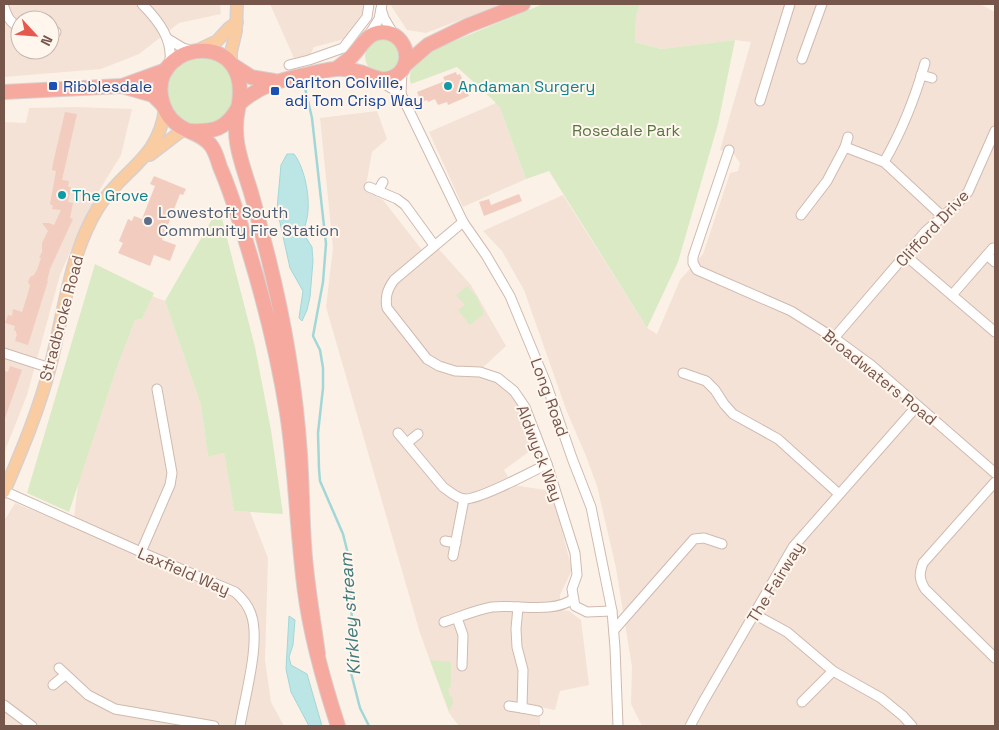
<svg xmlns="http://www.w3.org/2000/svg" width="999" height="730" font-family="'Space Grotesk',sans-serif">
  <rect width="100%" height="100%" fill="#fcf1e7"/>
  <g fill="#f4e2d6" fill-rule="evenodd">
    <path d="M4 4H220L221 14 179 23 139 54 101 69 4 77ZM20 20H50V50H20Z"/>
    <polygon points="270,4 371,4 365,14 344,39 314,47 310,55 294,58"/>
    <polygon points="390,4 502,4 426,33 407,30"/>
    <polygon points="640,4 980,4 995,12 995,726 642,726 631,704 632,667 616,568 597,486 586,456 567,412 524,290 502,251 483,231 563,195 647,328 657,334 680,280 703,254 730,173 738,171 740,163 733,153 720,150 751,42 735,40 663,49 635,42 636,16"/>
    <polygon points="496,103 500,108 526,179 463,207 429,132"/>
    <polygon points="75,107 132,109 121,155 100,189 83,222 60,275 27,395 4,453 4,122 26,123 29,108"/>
    <polygon points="377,111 387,139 372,152 365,191 383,200 426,255 436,246 471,285 506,346 475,375 495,381 515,397 534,448 504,470 513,485 552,491 572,570 560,595 560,610 569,611 581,620 589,685 560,691 555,710 540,707 540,726 459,726 449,713 420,633 326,307 333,248 320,118"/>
    <polygon points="152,296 165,301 201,405 208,457 224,453 234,511 250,512 268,558 265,660 271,702 284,726 4,726 4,521 15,503 73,527 78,484 115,373 135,320 142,319"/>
  </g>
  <g fill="#daeac5">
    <path d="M543 4H640L636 16 635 42 662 49 735 40 718 124 678 262 647 328 549 171 526 179 500 108 493 100 457 67 411 84C407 73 414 64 421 55Z"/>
    <circle cx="383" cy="56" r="18"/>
    <circle cx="201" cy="91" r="34"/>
    <polygon points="219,207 255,347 271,430 283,514 234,511 224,453 208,457 201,405 165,301"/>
    <polygon points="95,264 154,293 142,319 135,320 115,373 69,512 27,493"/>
    <polygon points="467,286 477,297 484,314 470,325 458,310 465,305 456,295"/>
    <polygon points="430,660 451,662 451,686 448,689 450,696 452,696 453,703 449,711"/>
  </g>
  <g fill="#bce6e6" stroke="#a2d7d8">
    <path d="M287 154H294C305 168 311 200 307 218 306 224 304 228 303 233L312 247 313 261 310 297 307 310 302 321 299 318 303 291 290 268 277 209 281 165Z"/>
    <polygon points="289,616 295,620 293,645 289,657 291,665 307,674 322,726 309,726 291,692 286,669"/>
  </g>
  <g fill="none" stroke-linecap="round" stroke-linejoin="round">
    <polyline stroke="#a2d7d8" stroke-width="2.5" points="305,88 312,118 326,244 323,282 313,336 320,350 323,368 323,388 318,433 319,469 320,481 343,534 347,550 350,568 352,624 349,665 360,708 369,726"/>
  </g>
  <g fill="#f2ccbf">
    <polygon points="456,72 457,75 460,74 469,96 448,105 447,102 438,105 435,99 428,102 427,100 421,102 417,92 445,81 443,77"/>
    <polygon points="65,112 77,114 62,180 69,181 68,187 71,187 68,202 73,203 70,218 73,219 50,269 47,281 48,281 28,345 15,341 17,334 16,333 16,331 14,330 15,326 5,323 8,315 12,316 13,309 22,312 28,293 30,285 28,282 30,277 34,275 37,270 41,258 39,258 42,252 42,243 48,231 42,223 49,223 54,225 61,210 52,209 53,206 50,204 56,171 52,170 53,163"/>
    <polygon points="154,176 186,189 183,195 180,194 162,240 176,245 170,261 154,255 150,266 118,253 123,243 119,241 128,219 132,221 134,216 142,219 155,186 150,184"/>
    <polygon points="519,194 522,201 484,216 479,202 489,199 491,205"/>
    <polygon points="10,366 22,370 4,421 4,375 5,371 8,372"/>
  </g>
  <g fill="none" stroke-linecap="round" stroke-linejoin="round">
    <defs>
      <g id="minor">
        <path d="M142 4C158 20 175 41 169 66"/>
        <path d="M4 7C7 16 10 23 20 28"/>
        <polyline points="381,9 384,18 394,35"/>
        <polyline points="50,31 56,32"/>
        <polyline points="369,35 379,19 382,4"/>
        <polyline points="168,39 183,48 195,51"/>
        <polyline points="802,59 822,4"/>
        <polyline points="289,65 309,60 343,48 367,17 369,4"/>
        <polyline points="402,70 401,94 463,222 486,255 510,296 546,383 572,458 591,507 612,611 615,648 618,726"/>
        <polyline points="921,75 932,78"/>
        <polyline points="378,80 401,94"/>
        <polyline points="760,101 790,4"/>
        <polyline points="845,147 848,137"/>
        <polyline points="729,150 693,257 693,263 697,270 791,311 834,338 871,365 995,473"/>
        <path d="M884 162C902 131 915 98 925 63"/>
        <polyline points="369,187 397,199 405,205 434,245"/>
        <polyline points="378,191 383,182"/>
        <polyline points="801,215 827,181 845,147 884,162 942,216"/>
        <path d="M463 222 394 280C387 290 385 297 387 308L427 359 439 366 455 371 480 372 498 378 514 391 525 407 547 464 575 553 577 575 572 589 575 606 587 612 612 611"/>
        <polyline points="905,255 995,332"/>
        <polyline points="987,255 995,262"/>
        <polyline points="952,295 993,248"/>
        <polyline points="834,338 925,232 957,204 968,192 995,131"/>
        <polyline points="4,353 50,368"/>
        <polyline points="683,373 706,381 715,390 724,404 733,414 778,439 839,494"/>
        <path d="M398 433 443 487C449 491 456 498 464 499 479 500 531 472 547 464"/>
        <polyline points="407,443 418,434"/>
        <path d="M995 482 923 563C919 574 919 579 925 589L995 658"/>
        <path d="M4 491 141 552 235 592C242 598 248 605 251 614 261 641 245 696 240 726"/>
        <polyline points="445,541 456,543"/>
        <polyline points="141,552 170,485 172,473 157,389"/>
        <polyline points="453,556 464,499"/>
        <polyline points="518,607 516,629 517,647 523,670 522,708 538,711"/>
        <polyline points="754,614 787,632 833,671 881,698 903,716 912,726"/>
        <polyline points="457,618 463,635 462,666"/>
        <path d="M444 622C460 617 475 610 492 607 516 604 553 614 573 599"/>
        <polyline points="614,630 694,539 704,538 722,544"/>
        <polyline points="59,668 88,695 115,709 214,726"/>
        <polyline points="53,685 65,675"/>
        <polyline points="802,702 833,671"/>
        <polyline points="4,705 32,726"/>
        <polyline points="509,706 522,708"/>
        <polyline points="690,726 703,702 793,547 917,406"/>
      </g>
      <g id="major">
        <polyline points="198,50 217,41 229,28 237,22"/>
        <polyline points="231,63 231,52 236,31 237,4"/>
        <polyline points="150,155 180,132 188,130"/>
        <path d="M4 492C21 452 39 410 50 367 64 314 69 255 98 208 122 169 158 161 165 109"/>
      </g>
      <g id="highway">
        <polyline points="405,65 428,45 467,26 523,4"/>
        <polyline points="234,66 251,77 274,81"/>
        <polyline points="122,86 153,95 163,105"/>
        <polyline points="4,92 122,86 166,70"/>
        <path d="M240 103C260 85 283 79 309 74 317 72 326 70 335 69 344 68 359 71 368 75 378 79 387 82 397 75 418 59 400 24 374 34 364 38 359 50 351 57 346 62 341 65 336 69"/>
        <path d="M191 131C214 132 226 129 238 108"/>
        <path d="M318 654C313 617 306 581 304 544 302 514 302 484 300 454 295 379 281 303 261 230 257 214 253 198 248 183 240 158 232 136 238 109 255 27 152 40 161 96 163 108 168 118 178 125 189 133 205 135 212 147 216 153 218 161 220 167 231 192 239 219 247 245 264 300 278 356 287 413 296 472 297 533 305 592 311 638 324 683 338 726"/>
      </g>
    </defs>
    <use href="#minor" stroke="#d0baaf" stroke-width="11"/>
    <use href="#major" stroke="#d9cfcd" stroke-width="14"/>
    <use href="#highway" stroke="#d9cfcd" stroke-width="16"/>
    <use href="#minor" stroke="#fff" stroke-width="9"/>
    <use href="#major" stroke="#facca1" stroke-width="11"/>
    <use href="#highway" stroke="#f6a99f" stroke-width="14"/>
  </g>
  <g fill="#1a4fb4" stroke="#fff6ee" stroke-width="2">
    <rect x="48" y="81" width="10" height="10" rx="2.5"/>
    <rect x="270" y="86" width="10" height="10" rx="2.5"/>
  </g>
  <g fill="#0f9aa8" stroke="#fff6ee" stroke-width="2">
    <circle cx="448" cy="86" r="5"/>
    <circle cx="62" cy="195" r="5"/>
  </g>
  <circle fill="#5c6f8a" stroke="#fff6ee" stroke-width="2" cx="148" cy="221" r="5"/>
  <g text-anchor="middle" stroke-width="4" stroke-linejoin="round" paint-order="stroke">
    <g font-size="16" fill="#164399" stroke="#fff6ee" text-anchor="start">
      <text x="285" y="88">Carlton Colville,<tspan x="285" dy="18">adj Tom Crisp Way</tspan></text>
      <text x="63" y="92">Ribblesdale</text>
    </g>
    <g font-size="16" fill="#0d838f" stroke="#fff6ee" text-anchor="start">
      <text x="458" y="92">Andaman Surgery</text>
      <text x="72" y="201">The Grove</text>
    </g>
    <g font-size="16" fill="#587641" stroke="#fff6ee">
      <text x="626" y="136">Rosedale Park</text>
    </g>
    <g font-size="16" fill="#4e5e75" stroke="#fff6ee" text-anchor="start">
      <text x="158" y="218">Lowestoft South<tspan x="158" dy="18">Community Fire Station</tspan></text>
    </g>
    <g font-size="16" fill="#76554b" stroke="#fff6ee">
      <text transform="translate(932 228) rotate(-47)" y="6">Clifford Drive</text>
      <text transform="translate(61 318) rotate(-75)" y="6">Stradbroke Road</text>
      <text transform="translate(880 377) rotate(39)" y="6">Broadwaters Road</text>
      <text transform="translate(550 397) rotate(70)" y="6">Long Road</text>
      <text transform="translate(540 453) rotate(69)" y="6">Aldwyck Way</text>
      <text transform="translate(184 571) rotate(23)" y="6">Laxfield Way</text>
      <text transform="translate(775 582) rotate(-58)" y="6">The Fairway</text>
    </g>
    <g font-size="18" font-style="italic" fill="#3f7a7c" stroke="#fff6ee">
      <text transform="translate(350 614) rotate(-94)" y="6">Kirkley stream</text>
    </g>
  </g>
  <rect width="999" height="730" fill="none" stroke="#76554b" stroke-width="10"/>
  <g transform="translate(35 35) rotate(116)"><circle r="24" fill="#fff6ee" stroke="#c8b6ad"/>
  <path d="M0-4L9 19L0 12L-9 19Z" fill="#e55a4e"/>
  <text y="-8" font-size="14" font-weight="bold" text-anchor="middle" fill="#76554b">N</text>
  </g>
</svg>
